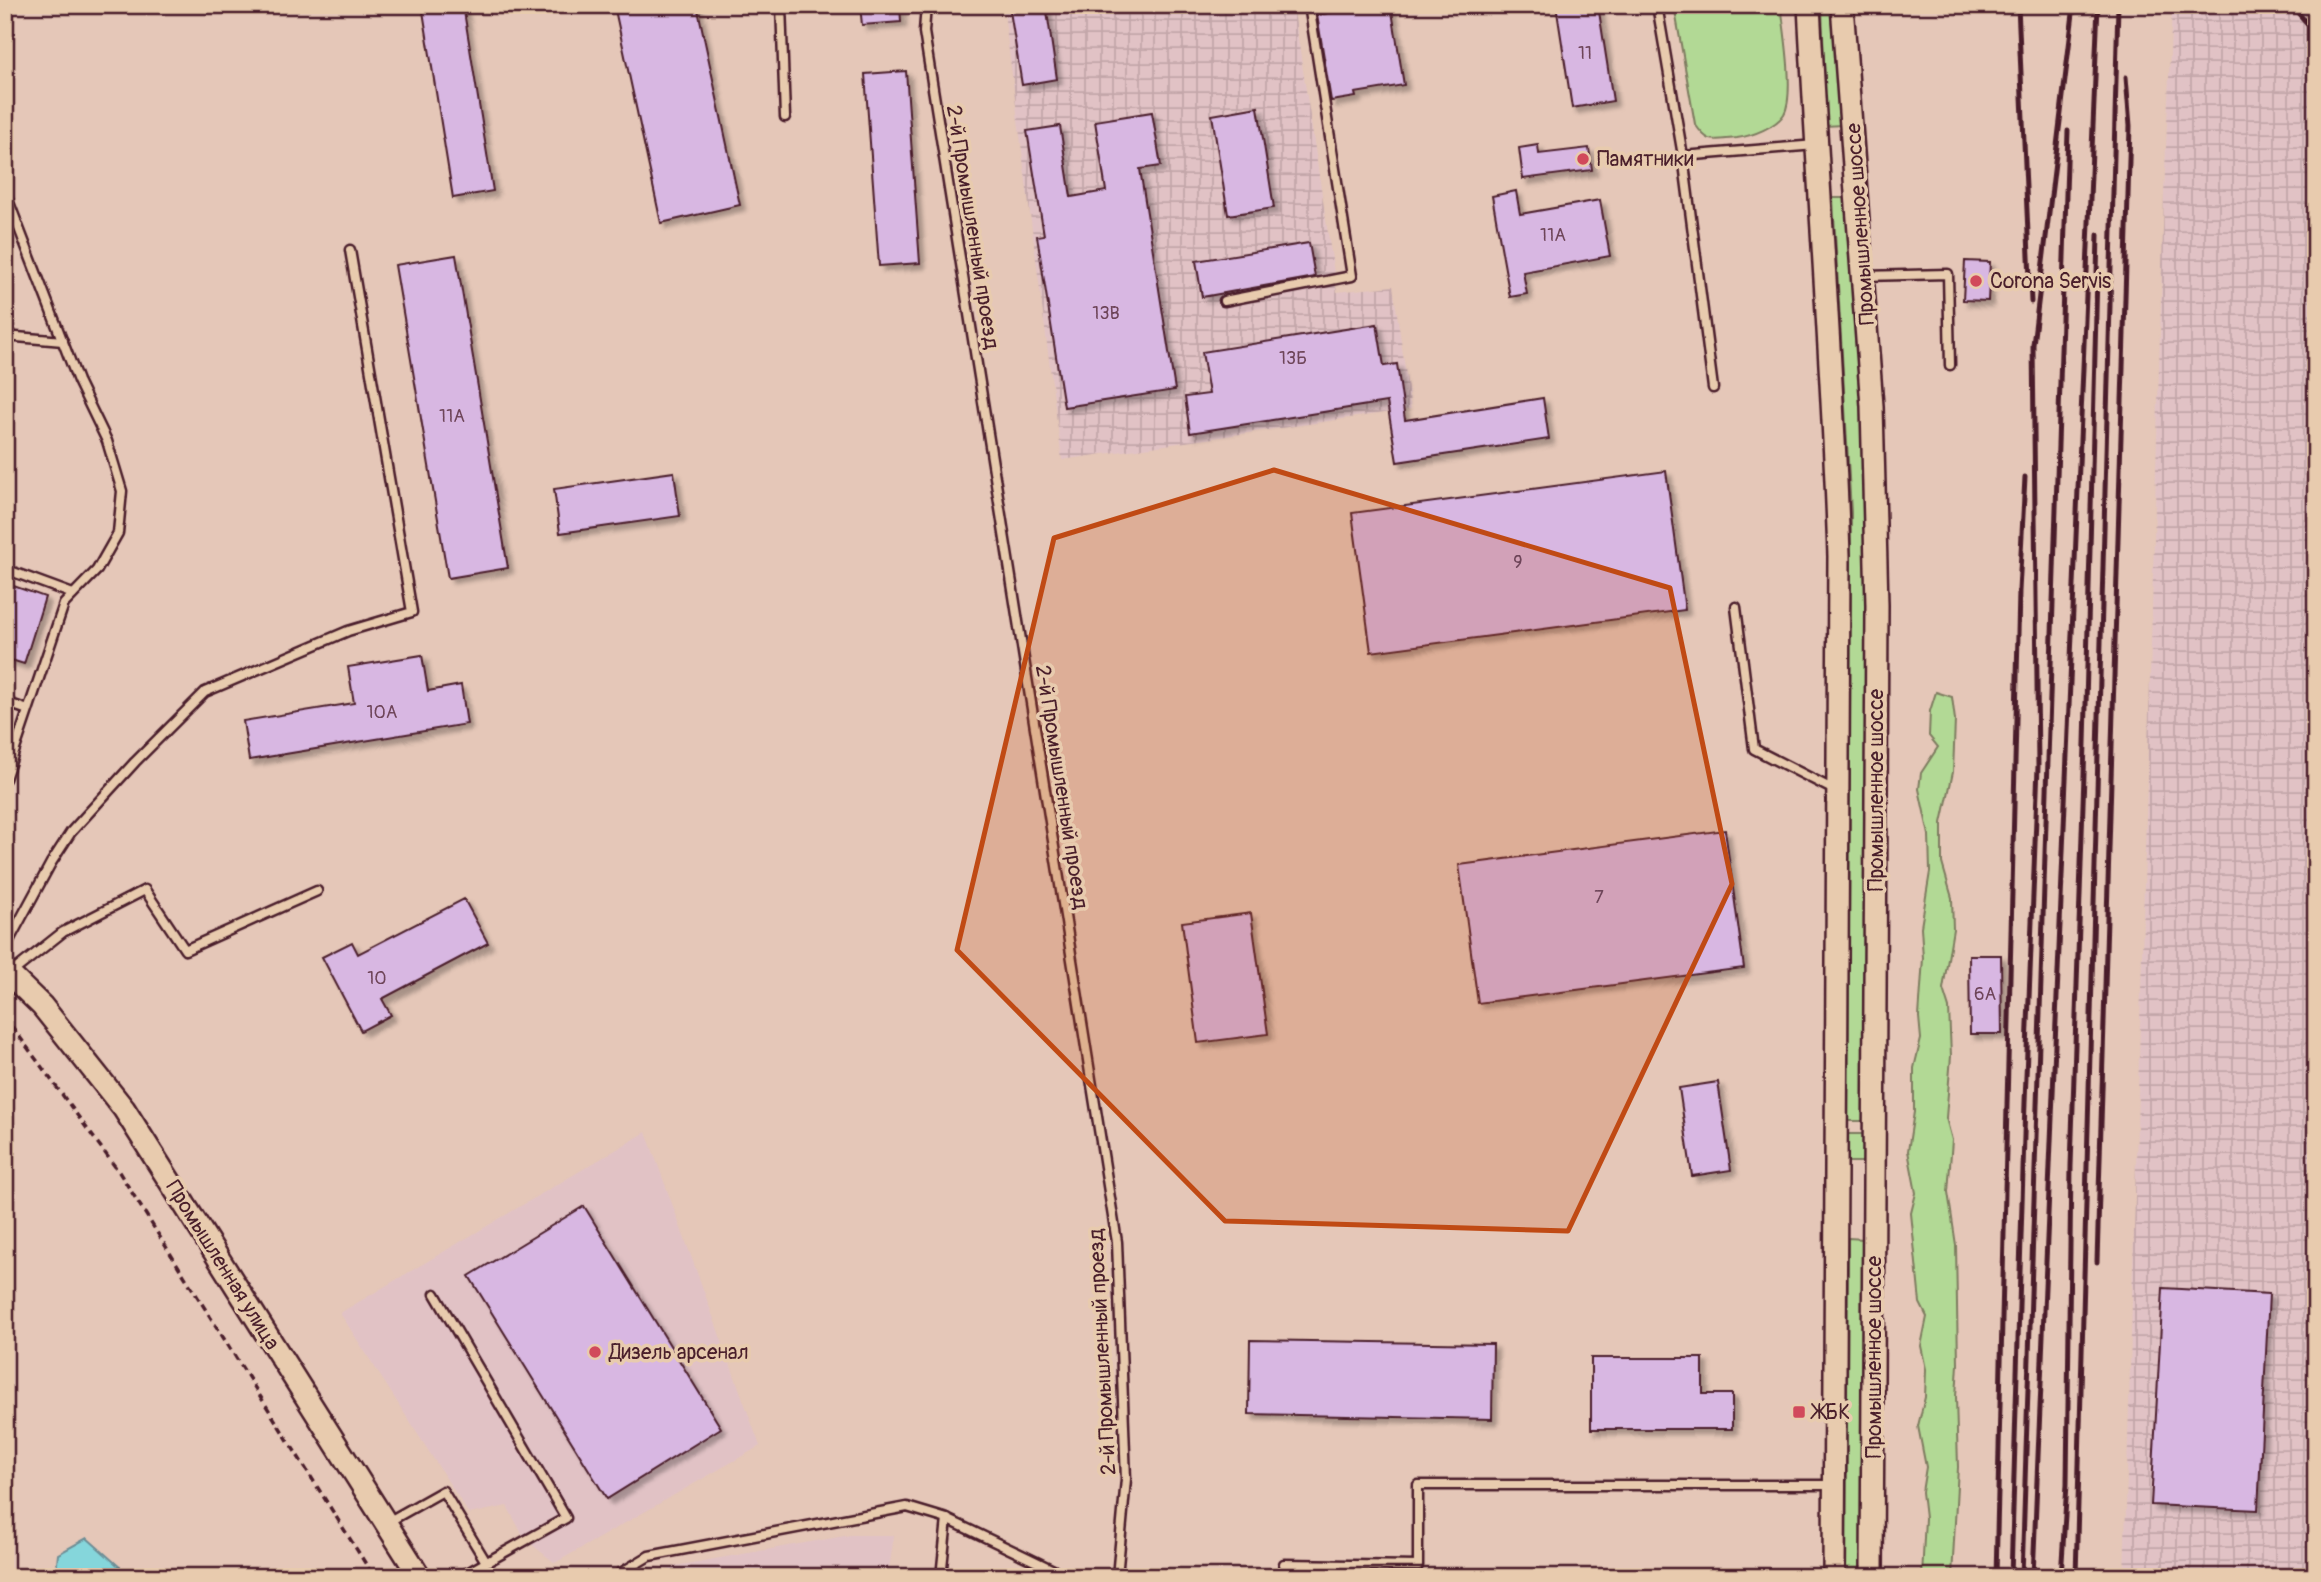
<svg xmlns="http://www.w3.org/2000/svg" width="2321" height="1582" font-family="Pangolin,sans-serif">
  <defs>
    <pattern id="industrial-grid" width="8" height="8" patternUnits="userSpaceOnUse" patternTransform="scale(1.75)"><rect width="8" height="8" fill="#e1c2c5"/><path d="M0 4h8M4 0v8" fill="none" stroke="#c3a6a9"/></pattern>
    <filter id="shadow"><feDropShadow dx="5" dy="5" stdDeviation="2" flood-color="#0004"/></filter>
  </defs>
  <rect width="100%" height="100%" fill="#e5c7b8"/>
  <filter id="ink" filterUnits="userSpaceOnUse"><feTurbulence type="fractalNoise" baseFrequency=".0143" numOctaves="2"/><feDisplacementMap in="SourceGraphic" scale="14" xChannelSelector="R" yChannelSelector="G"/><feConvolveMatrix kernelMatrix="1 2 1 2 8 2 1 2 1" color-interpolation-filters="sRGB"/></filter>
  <g filter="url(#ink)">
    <g fill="#e1c2c5">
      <polygon points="646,1132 760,1446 555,1563 525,1539 507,1506 469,1514 340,1313"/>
      <polygon points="850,1535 894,1535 888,1577 658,1577 675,1566"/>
    </g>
    <g fill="url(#industrial-grid)">
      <polygon points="1003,5 1293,5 1337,292 1393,286 1411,409 1062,460"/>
      <polygon points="2172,5 2316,5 2316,1577 2124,1577 2164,195"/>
    </g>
    <g fill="#b2d995" stroke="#7e7c60" stroke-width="2">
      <path d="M1674 5H1781C1784 29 1795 95 1784 114 1776 127 1752 136 1737 138 1713 140 1709 145 1695 124Z"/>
      <polygon points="1822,5 1830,5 1841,125 1826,126"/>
      <polygon points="1833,198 1848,198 1861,397 1867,573 1864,1121 1848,1121 1851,512"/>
      <polygon points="1936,692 1952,697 1955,720 1953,772 1942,823 1942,863 1952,898 1953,929 1943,989 1949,1008 1951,1056 1946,1118 1952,1140 1948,1192 1956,1245 1958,1364 1956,1397 1958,1467 1952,1577 1922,1577 1925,1518 1922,1492 1926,1467 1918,1426 1925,1397 1926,1369 1921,1346 1927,1317 1920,1303 1911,1213 1916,1193 1908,1151 1914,1112 1914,1068 1921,1039 1919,1017 1923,958 1921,927 1930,872 1929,835 1919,789 1921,773 1938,747 1929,736 1930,711"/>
      <rect x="1848" y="1134" width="16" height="28"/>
      <polygon points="1848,1238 1864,1239 1862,1577 1846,1577"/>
    </g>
    <polygon fill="#85d6db" stroke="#6d8d95" stroke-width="2" points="87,1538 131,1577 58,1577 56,1573 58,1554"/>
    <g fill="#d8b7e2" stroke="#4a1f2b" stroke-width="2" filter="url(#shadow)">
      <polygon points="422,5 463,5 493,191 453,198"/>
      <polygon points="614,5 697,5 740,205 661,223"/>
      <polygon points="860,5 900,5 901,22 862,25"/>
      <polygon points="1009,5 1046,5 1057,79 1022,85"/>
      <polygon points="1351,5 1391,5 1404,85 1355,93 1356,97 1331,101 1317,15 1352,9"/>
      <polygon points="1556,5 1598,5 1613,101 1572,108"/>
      <polygon points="906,71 920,263 879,266 865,74"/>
      <polygon points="1258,107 1274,208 1228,215 1212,115"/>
      <polygon points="1152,112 1161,166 1140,169 1175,390 1064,407 1037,236 1044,235 1027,131 1060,126 1071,197 1106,191 1095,121"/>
      <polygon points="1538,145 1539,154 1589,148 1592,170 1523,179 1519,148"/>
      <polygon points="1516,191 1520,214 1600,200 1610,256 1523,272 1527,294 1510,297 1492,196"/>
      <polygon points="1309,243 1315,277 1202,297 1196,261"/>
      <polygon points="456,255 508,568 448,578 395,265"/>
      <polygon points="1965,261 1990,262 1988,301 1963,300"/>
      <polygon points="1377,324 1384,366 1397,364 1405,420 1543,398 1549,439 1397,462 1387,402 1190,433 1185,397 1209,394 1202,352"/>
      <polygon points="1666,471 1685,610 1371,652 1352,513"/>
      <polygon points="674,472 680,516 560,533 554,489"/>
      <polygon points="5,583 45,597 24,664 5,658"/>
      <polygon points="422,655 428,691 461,685 467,724 249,760 243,721 354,703 348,667"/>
      <polygon points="1725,830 1744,968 1478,1003 1459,865"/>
      <polygon points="464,899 488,943 382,999 391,1015 361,1031 322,957 352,942 358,954"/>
      <polygon points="1251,913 1268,1034 1198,1043 1182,922"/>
      <polygon points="1969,955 2001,955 2002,1034 1970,1034"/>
      <polygon points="1718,1082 1731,1170 1692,1176 1679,1088"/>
      <polygon points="584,1206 721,1428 607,1499 469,1276"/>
      <polygon points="2163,1288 2269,1294 2258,1510 2151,1505"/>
      <polygon points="1250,1340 1493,1344 1492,1419 1249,1414"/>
      <polygon points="1591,1358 1703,1358 1703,1394 1732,1394 1732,1429 1591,1429"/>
    </g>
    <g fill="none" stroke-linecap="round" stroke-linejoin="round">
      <defs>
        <g id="lane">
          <polyline points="781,5 785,117"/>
          <polyline points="926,5 924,32 1117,1242 1126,1479 1117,1577"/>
          <polyline points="1657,5 1683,156 1713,388"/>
          <polyline points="1683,156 1816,145"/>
          <polyline points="5,192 78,381 107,441 122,491 118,533 97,570 64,604 5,779"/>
          <polyline points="1863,276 1948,274 1950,365"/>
          <polyline points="1224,301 1352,276 1309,5"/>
          <polyline points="5,336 63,341"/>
          <polyline points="5,569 73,594"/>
          <polyline points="1736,607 1754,749 1836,791"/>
          <polyline points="5,702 28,710"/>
          <polyline points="5,948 51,863 71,832 135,762 205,692 348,631 412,612 350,250"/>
          <polyline points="10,974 63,932 145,890 185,950 317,891"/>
          <polyline points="435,1294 566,1518 460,1577"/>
          <polyline points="386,1523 443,1491 486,1562"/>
          <polyline points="1284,1564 1418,1566 1418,1485 1834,1485"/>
          <polyline points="614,1577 649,1556 907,1507 947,1519 1068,1577"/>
          <polyline points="941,1577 947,1519"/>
        </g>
        <g id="secondary">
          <path d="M1809 5C1818 189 1833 372 1839 556L1834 1577"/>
          <polyline points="1842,5 1872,406 1877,605 1872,1577"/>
          <polyline points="5,970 42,1006 124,1109 420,1577"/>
        </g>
      </defs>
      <use href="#lane" stroke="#4a1f2b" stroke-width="13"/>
      <use href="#secondary" stroke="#4a1f2b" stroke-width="26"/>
      <polyline stroke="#4a1f2b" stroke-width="3.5" stroke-dasharray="7 5" stroke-linecap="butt" points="5,1017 119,1172 374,1577"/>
      <use href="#lane" stroke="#e8cbae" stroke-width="8"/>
      <use href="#secondary" stroke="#e8cbae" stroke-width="21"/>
      <g stroke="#4a1f2b" stroke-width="5">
        <polyline points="2018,5 2031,302"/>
        <polyline points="2291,5 2316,33"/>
        <polyline points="2097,1262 2130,126 2126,77"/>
        <polyline points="1996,1577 2019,591 2025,477"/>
        <polyline points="2011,1577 2025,1102 2038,766 2033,345 2074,5"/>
        <polyline points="2022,1577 2068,131"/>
        <polyline points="2033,1577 2098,5"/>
        <polyline points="2061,1577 2067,1484 2071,1166 2085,744 2098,235"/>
        <polyline points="2076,1577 2118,5"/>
      </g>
    </g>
  </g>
  <path fill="#c04a14" fill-opacity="0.2" stroke="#c04a14" stroke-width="5" stroke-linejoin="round" d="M1274 470 1670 588 1732 884 1568 1231 1225 1221 957 950 1054 538Z"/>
  <g fill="#d1495b" stroke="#e8cbae" stroke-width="2.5">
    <circle cx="1583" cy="159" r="7"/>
    <circle cx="1976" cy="281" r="7"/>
    <circle cx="595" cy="1352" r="7"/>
    <rect x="1792" y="1405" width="14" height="14" rx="3.5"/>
  </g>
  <g text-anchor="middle" stroke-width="7" stroke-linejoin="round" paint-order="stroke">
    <g font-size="18" fill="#6e4559">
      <text x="1585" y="59">11</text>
      <text x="1553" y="241">11А</text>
      <text x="1106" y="319">13В</text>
      <text x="1293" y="364">13Б</text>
      <text x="452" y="422">11А</text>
      <text x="1518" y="568">9</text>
      <text x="382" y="718">10А</text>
      <text x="1599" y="903">7</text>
      <text x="377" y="984">10</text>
      <text x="1985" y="1000">6А</text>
    </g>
    <g font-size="21" fill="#4a1f2b" stroke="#e8cbae" text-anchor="start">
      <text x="1597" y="166">Памятники</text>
      <text x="1990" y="288">Corona Servis</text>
      <text x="609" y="1359">Дизель арсенал</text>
      <text x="1813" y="1419">ЖБК</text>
    </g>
    <g font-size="21" fill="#4a1f2b" stroke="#e8cbae">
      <text transform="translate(1860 224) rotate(-94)" y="7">Промышленное шоссе</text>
      <text transform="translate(973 227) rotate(81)" y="7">2-й Промышленный проезд</text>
      <text transform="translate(1062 787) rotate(81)" y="7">2-й Промышленный проезд</text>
      <text transform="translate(1876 790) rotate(-90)" y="7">Промышленное шоссе</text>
      <text transform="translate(223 1265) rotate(58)" y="7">Промышленная улица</text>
      <text transform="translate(1102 1352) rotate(-93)" y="7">2-й Промышленный проезд</text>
      <text transform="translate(1874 1357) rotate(-90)" y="7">Промышленное шоссе</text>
    </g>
  </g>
  <rect width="2321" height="1582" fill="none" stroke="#e8cbae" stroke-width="28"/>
  <rect x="14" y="14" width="2293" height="1554" fill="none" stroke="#4a1f2b" stroke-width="2.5" filter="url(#ink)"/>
</svg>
